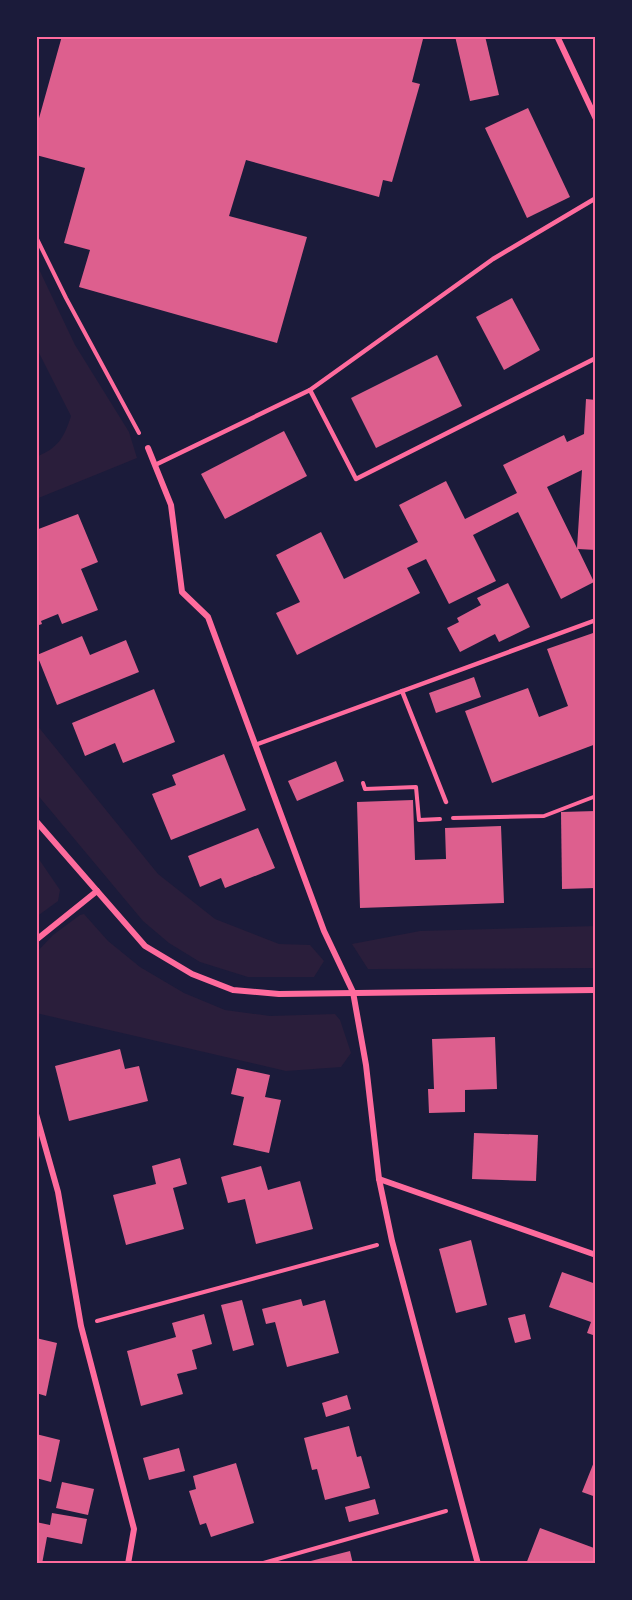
<svg xmlns="http://www.w3.org/2000/svg" width="632" height="1600" font-family="'Sofia Sans Condensed',sans-serif">
  <rect width="100%" height="100%" fill="#1b1b3a"/>
  <g fill="#2a1e3b">
    <path d="M36 263 75 345 129 432 137 458 36 499V457C58 448 64 438 71 416L36 347Z"/>
    <polygon points="36,724 158,874 215,919 279,944 310,945 324,961 314,977 248,977 200,962 169,943 143,921 36,793"/>
    <polygon points="36,855 60,890 58,901 36,917"/>
    <polygon points="84,914 108,941 140,967 184,993 225,1010 270,1016 335,1014 340,1020 351,1053 341,1067 286,1071 36,1013 36,953 53,935 80,915"/>
    <polygon points="596,926 596,968 368,969 352,944 420,931"/>
  </g>
  <g fill="#dd5f8e" fill-rule="evenodd">
    <polygon points="62,36 413,36 423,39 412,82 420,84 392,182 383,180 379,197 246,160 229,216 307,237 277,343 79,287 90,250 64,243 85,168 36,155 36,129"/>
    <polygon points="455,36 485,36 499,95 470,101"/>
    <polygon points="528,108 570,197 527,218 485,128"/>
    <polygon points="512,298 540,350 504,370 476,317"/>
    <polygon points="437,355 462,406 376,448 351,398"/>
    <path d="M586 399 596 400V550L578 549 594 582 561 599 518 512 473 535 496 581 449 604 426 559 407 568 420 593 297 655 276 613 300 602 276 555 321 532 344 579 418 542 399 505 446 481 465 519 517 493 503 465 564 435 567 442 584 434ZM582 470 577 548 547 487Z"/>
    <polygon points="284,431 307,476 225,519 201,474"/>
    <polygon points="78,514 98,562 81,569 98,610 62,624 58,614 41,621 42,624 36,626 36,530"/>
    <polygon points="508,583 530,627 499,642 495,634 460,652 447,628 459,622 457,618 481,605 477,598"/>
    <polygon points="596,632 596,744 492,783 465,711 528,688 539,717 568,706 547,649"/>
    <polygon points="82,636 90,655 126,640 139,672 57,705 37,655"/>
    <polygon points="474,677 481,697 436,713 429,693"/>
    <polygon points="154,689 175,742 123,763 115,743 85,756 72,723"/>
    <polygon points="224,754 246,810 171,840 152,794 176,785 172,775"/>
    <polygon points="336,761 344,781 297,801 288,781"/>
    <polygon points="413,800 415,860 446,859 445,828 501,826 504,903 360,908 357,802"/>
    <polygon points="596,811 596,888 562,889 561,812"/>
    <polygon points="258,828 275,868 225,888 221,878 200,887 188,856"/>
    <polygon points="495,1037 497,1089 465,1090 465,1112 429,1113 428,1089 434,1089 432,1039"/>
    <polygon points="120,1049 125,1069 139,1066 148,1101 69,1121 55,1066"/>
    <polygon points="237,1068 270,1075 265,1097 281,1100 269,1153 233,1145 244,1097 231,1094"/>
    <polygon points="474,1133 538,1135 536,1181 472,1179"/>
    <polygon points="180,1158 187,1184 173,1188 184,1229 126,1245 113,1195 156,1184 152,1166"/>
    <polygon points="261,1166 268,1190 300,1181 313,1229 256,1244 245,1199 228,1203 221,1177"/>
    <polygon points="471,1240 487,1305 456,1313 439,1249"/>
    <polygon points="562,1272 596,1284 596,1336 587,1333 591,1322 549,1307"/>
    <polygon points="301,1299 303,1306 325,1300 339,1353 287,1367 275,1322 266,1324 262,1309"/>
    <polygon points="242,1300 254,1345 233,1351 221,1305"/>
    <polygon points="204,1314 212,1344 192,1350 197,1369 177,1374 183,1394 141,1406 127,1351 176,1337 172,1323"/>
    <polygon points="525,1314 531,1339 515,1343 508,1318"/>
    <polygon points="36,1338 57,1343 46,1396 36,1393"/>
    <polygon points="347,1395 351,1409 326,1417 322,1403"/>
    <polygon points="349,1426 357,1457 361,1456 370,1488 325,1500 317,1469 312,1470 304,1438"/>
    <polygon points="36,1434 60,1440 51,1482 36,1478"/>
    <polygon points="179,1448 185,1471 149,1480 143,1458"/>
    <polygon points="596,1457 596,1497 582,1492"/>
    <polygon points="236,1463 254,1523 211,1537 206,1523 200,1525 189,1491 196,1489 193,1476"/>
    <polygon points="62,1482 94,1489 88,1515 56,1508"/>
    <polygon points="375,1499 379,1514 349,1522 345,1507"/>
    <polygon points="52,1513 87,1519 82,1544 47,1537 42,1564 36,1564 36,1522 50,1525"/>
    <polygon points="540,1528 594,1548 596,1543 596,1564 526,1564"/>
    <polygon points="350,1551 353,1564 303,1564 303,1563"/>
  </g>
  <g fill="none" stroke-linecap="round" stroke-linejoin="round">
    <g stroke="#ff6b9d" stroke-width="4">
      <polyline points="36,237 66,298 139,433"/>
      <polyline points="363,783 365,789 416,787 419,820 440,819"/>
      <polyline points="453,818 544,816 596,796"/>
      <polyline points="97,1321 377,1245"/>
      <polyline points="260,1564 446,1511"/>
    </g>
    <g stroke="#ff6b9d" stroke-width="4.5">
      <polyline points="596,198 493,259 310,390 356,479 596,358"/>
      <polyline points="155,465 310,390"/>
      <polyline points="402,691 446,802"/>
      <polyline points="255,745 596,620"/>
    </g>
    <g stroke="#ff6b9d" stroke-width="6">
      <polyline points="557,36 596,119"/>
      <polyline points="148,448 171,505 182,592 208,617 324,931 353,992 366,1065 379,1179 392,1241 478,1564"/>
      <polyline points="36,821 145,946 192,974 233,990 279,994 596,990"/>
      <polyline points="36,940 97,891"/>
      <polyline points="36,1114 58,1192 81,1326 134,1529 128,1564"/>
      <polyline points="379,1179 596,1255"/>
    </g>
  </g>
  <rect width="632" height="1600" fill="none" stroke="#1b1b3a" stroke-width="75"/>
  <rect x="38" y="38" width="556" height="1524" fill="none" stroke="#ff6b9d" stroke-width="2"/>
</svg>
